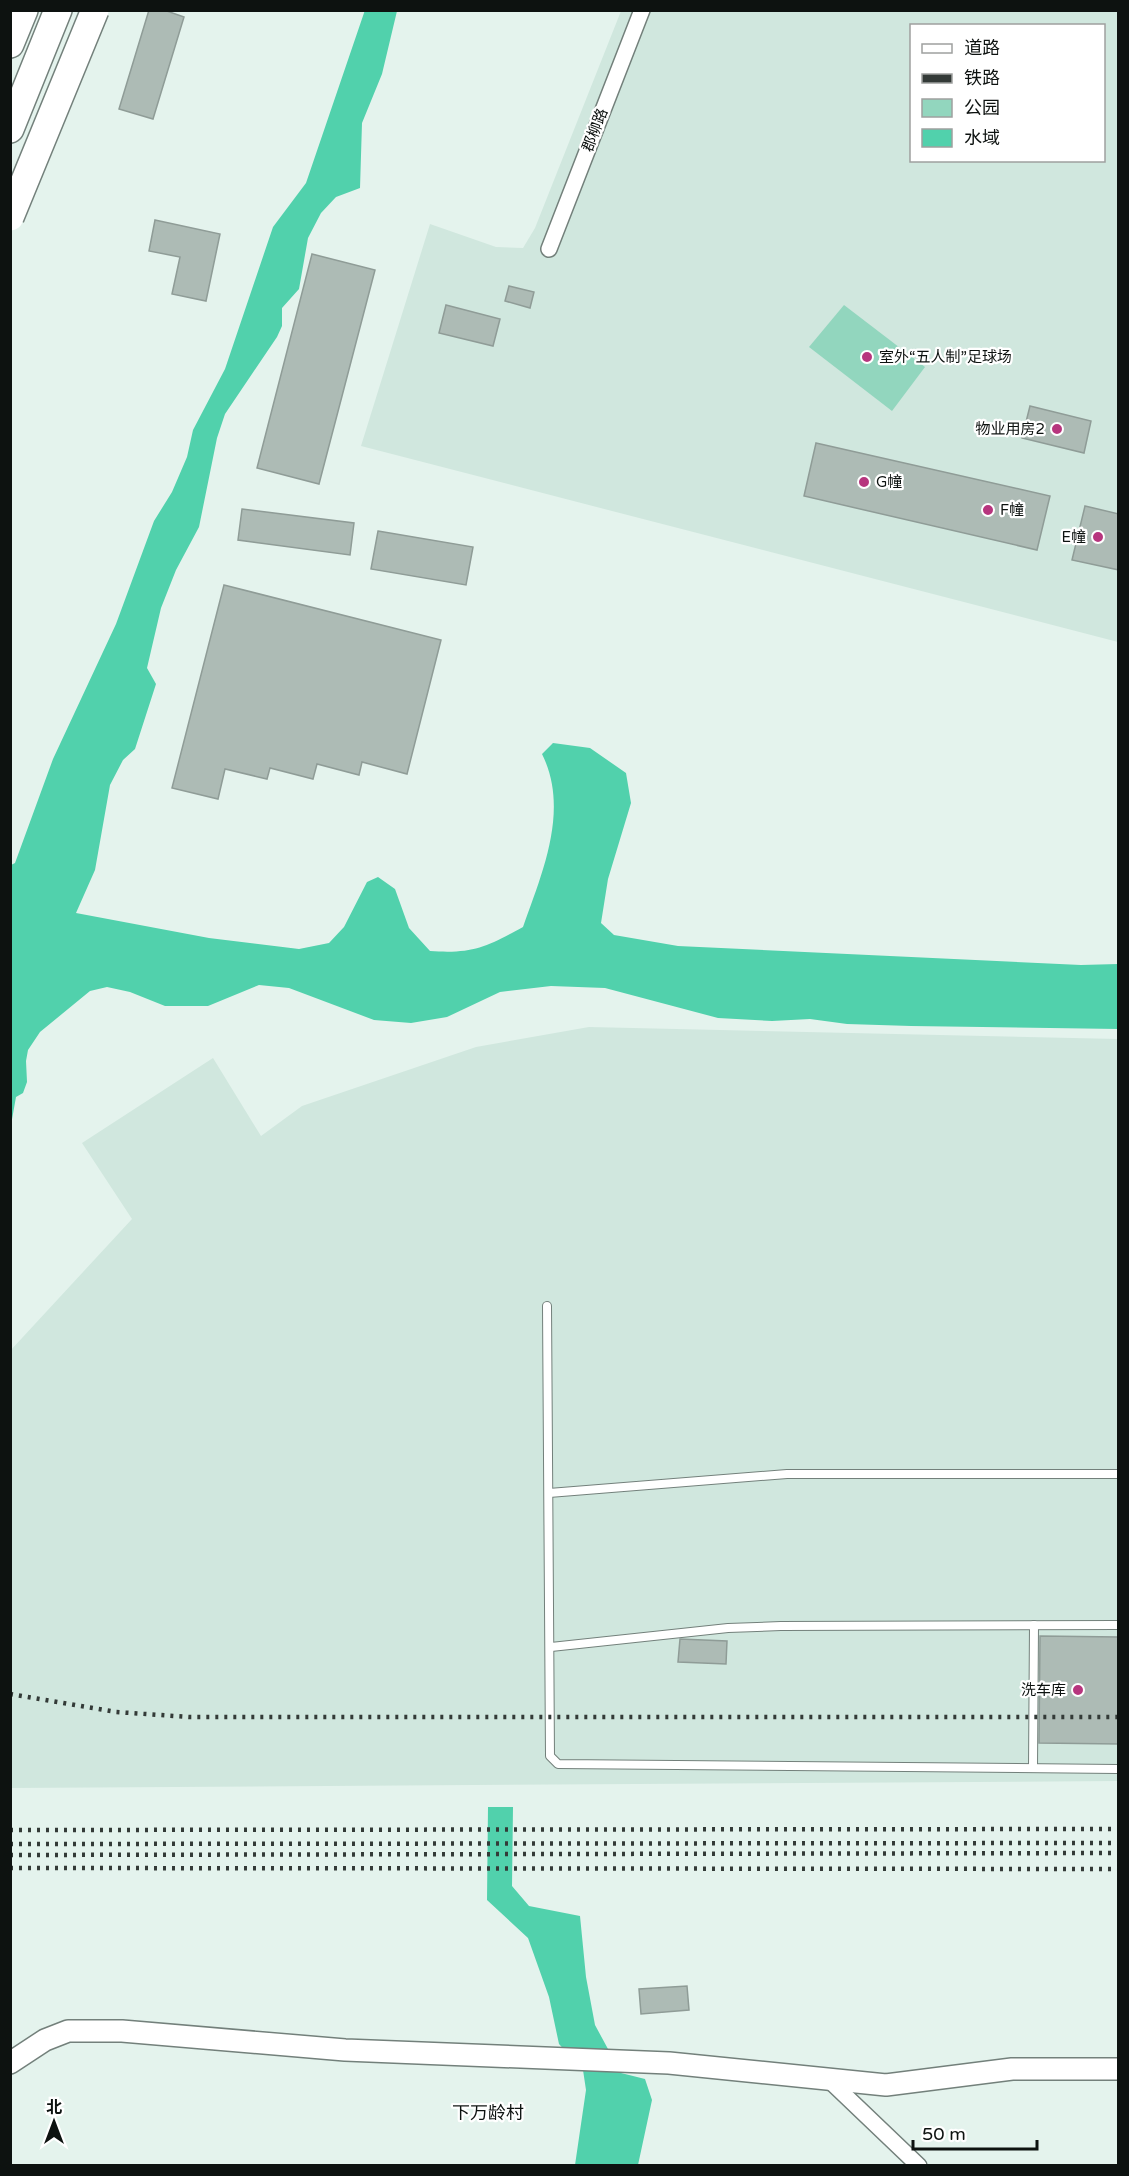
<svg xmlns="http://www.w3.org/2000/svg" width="1129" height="2176" font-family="'Varela Round','Noto Sans SC',sans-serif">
  <rect width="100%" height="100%" fill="#e4f3ed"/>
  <g fill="#d0e7de" fill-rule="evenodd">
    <path d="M621 11H1118V642L361 446 430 224 496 247 523 248 535 228ZM912 26H1104V160H912Z"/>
    <polygon points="589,1027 1118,1039 1118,1781 11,1788 10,1351 132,1219 82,1143 213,1058 261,1136 302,1106 476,1047"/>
  </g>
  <polygon fill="#92d6be" points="844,305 925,367 892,411 809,347"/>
  <g fill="#51d1ac">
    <path d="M365 10 397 11 382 74 362 123 360 188 336 197 321 213 308 238 299 289 282 308V326L277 337 225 414 217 438 199 527 176 570 161 608 147 668 156 684 135 749 123 760 110 785 95 870 76 913 209 938 299 949 329 943 344 927 367 882 378 877 395 889 409 928 430 951C473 954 486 947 523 927 542 873 570 810 542 754L553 743 590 748 626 773 631 803 608 879 601 923 614 935 678 946 1081 965 1118 964V1029L911 1026 847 1024 810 1019 772 1021 718 1018 605 988 551 986 500 992 447 1017 411 1023 374 1020 289 988 259 985 208 1006H165L130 992 107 987 90 991 40 1032 28 1050 26 1061 27 1082 23 1093 16 1097 11 1125V865L15 863 53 759 116 624 154 521 172 492 187 457 193 430 225 369 273 227 306 183Z"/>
    <polygon points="488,1807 513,1807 512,1886 529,1906 580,1916 586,1977 595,2025 621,2073 645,2079 652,2100 638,2165 575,2165 586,2090 583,2070 559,2044 549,1997 528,1938 487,1900"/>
  </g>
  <g fill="#adbbb5" stroke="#8f9c97" stroke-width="1.5">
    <polygon points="149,10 164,10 184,17 153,119 119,109"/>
    <polygon points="155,220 220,234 206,301 172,294 180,257 149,251"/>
    <polygon points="312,254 375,270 319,484 257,468"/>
    <polygon points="509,286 534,292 530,308 505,301"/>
    <polygon points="446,305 500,319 493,346 439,333"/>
    <polygon points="1030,406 1091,421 1084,453 1022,438"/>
    <polygon points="816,443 1050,496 1037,550 804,496"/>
    <polygon points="1085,506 1119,514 1119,570 1072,560"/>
    <polygon points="242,509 354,523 350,555 238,540"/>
    <polygon points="378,531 473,547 466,585 371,569"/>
    <polygon points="224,585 441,640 407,774 362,762 359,775 317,764 313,779 270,768 267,779 225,769 218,799 172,788"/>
    <polygon points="1040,1636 1119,1637 1119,1744 1039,1743"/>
    <polygon points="680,1639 727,1641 726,1664 678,1662"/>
    <polygon points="687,1986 689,2010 641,2014 639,1989"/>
  </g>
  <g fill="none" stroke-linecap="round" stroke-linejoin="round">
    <defs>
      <g id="lane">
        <polyline points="547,1306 550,1756 558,1764 1118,1769"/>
        <polyline points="549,1493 787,1474 1118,1474"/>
        <polyline points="551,1647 728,1628 781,1626 1118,1625"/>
        <polyline points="1033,1768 1034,1625"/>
      </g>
      <g id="street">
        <polyline points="549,249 642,10"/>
        <polyline points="829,2080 919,2166"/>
      </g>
      <polyline id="secondary" points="10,2063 45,2040 68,2031 122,2031 345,2050 669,2063 886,2085 1012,2069 1118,2069"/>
      <g id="highway">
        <polyline points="10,44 24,10"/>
        <polyline points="10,129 58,10"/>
      </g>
    </defs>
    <use href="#lane" stroke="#73807b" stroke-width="10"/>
    <use href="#street" stroke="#73807b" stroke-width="18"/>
    <use href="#secondary" stroke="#73807b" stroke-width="24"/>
    <use href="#highway" stroke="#73807b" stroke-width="30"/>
    <use href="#lane" stroke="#fff" stroke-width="8"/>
    <use href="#street" stroke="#fff" stroke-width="15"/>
    <use href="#secondary" stroke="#fff" stroke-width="21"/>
    <use href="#highway" stroke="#fff" stroke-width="27"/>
    <g stroke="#333a37" stroke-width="4.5" stroke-dasharray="3 6" stroke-linecap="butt">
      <polyline points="10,1694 116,1712 189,1717 1118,1717"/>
      <polyline points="10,1830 1118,1829"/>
      <polyline points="10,1844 1118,1843"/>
      <polyline points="10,1855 1118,1853"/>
      <polyline points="10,1868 1118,1869"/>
    </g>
    <defs>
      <polyline id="highway-bridge" points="10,217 95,10"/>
    </defs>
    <use href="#highway-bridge" stroke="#73807b" stroke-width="30" stroke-linecap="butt"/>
    <use href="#highway-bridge" stroke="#fff" stroke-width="27"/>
  </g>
  <g fill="#b7357e" stroke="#fff" stroke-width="2">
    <circle cx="867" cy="357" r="6"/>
    <circle cx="1057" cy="429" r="6"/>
    <circle cx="864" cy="482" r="6"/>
    <circle cx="988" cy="510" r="6"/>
    <circle cx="1098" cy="537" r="6"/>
    <circle cx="1078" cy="1690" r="6"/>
  </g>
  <g text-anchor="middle" stroke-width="4.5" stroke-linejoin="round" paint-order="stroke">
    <g font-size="15" fill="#0d1210" stroke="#fff">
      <text transform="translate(595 130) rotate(-69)" y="5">郡柳路</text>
    </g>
    <g font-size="15" fill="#0d1210" stroke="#fff" text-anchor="start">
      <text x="879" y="362">室外“五人制”足球场</text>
      <text x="1045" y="434" text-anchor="end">物业用房2</text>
      <text x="876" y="487">G幢</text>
      <text x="1000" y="515">F幢</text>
      <text x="1086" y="542" text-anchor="end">E幢</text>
      <text x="1066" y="1695" text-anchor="end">洗车库</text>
    </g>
    <g font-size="18" fill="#0d1210" stroke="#fff">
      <text x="488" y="2119">下万龄村</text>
    </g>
  </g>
  <rect width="1129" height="2176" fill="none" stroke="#0d1210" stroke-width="24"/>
  <rect x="910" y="24" width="195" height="138" fill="#ffffff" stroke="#9ea09f" stroke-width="1.5"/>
  <rect x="922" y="44" width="30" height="9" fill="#ffffff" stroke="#9ea09f" stroke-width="1.5"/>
  <text x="964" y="54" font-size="18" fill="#0d1210">道路</text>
  <rect x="922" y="74" width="30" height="9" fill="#333a37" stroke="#9ea09f" stroke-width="1.5"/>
  <text x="964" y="84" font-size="18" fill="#0d1210">铁路</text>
  <rect x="922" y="99" width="30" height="18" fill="#92d6be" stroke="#9ea09f" stroke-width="1.5"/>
  <text x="964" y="114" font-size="18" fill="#0d1210">公园</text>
  <rect x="922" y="129" width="30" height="18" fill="#51d1ac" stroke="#9ea09f" stroke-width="1.5"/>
  <text x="964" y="144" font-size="18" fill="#0d1210">水域</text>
  <g transform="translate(54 2122)" stroke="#ffffff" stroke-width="4.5" paint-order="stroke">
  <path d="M0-4.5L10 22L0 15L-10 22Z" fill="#0d1210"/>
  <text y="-9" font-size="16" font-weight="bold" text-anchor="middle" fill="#0d1210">北</text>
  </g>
  <path d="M913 2140v9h124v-9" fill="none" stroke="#0d1210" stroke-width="3"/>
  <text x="922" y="2140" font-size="18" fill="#0d1210" stroke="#ffffff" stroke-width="4.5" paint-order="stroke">50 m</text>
</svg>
